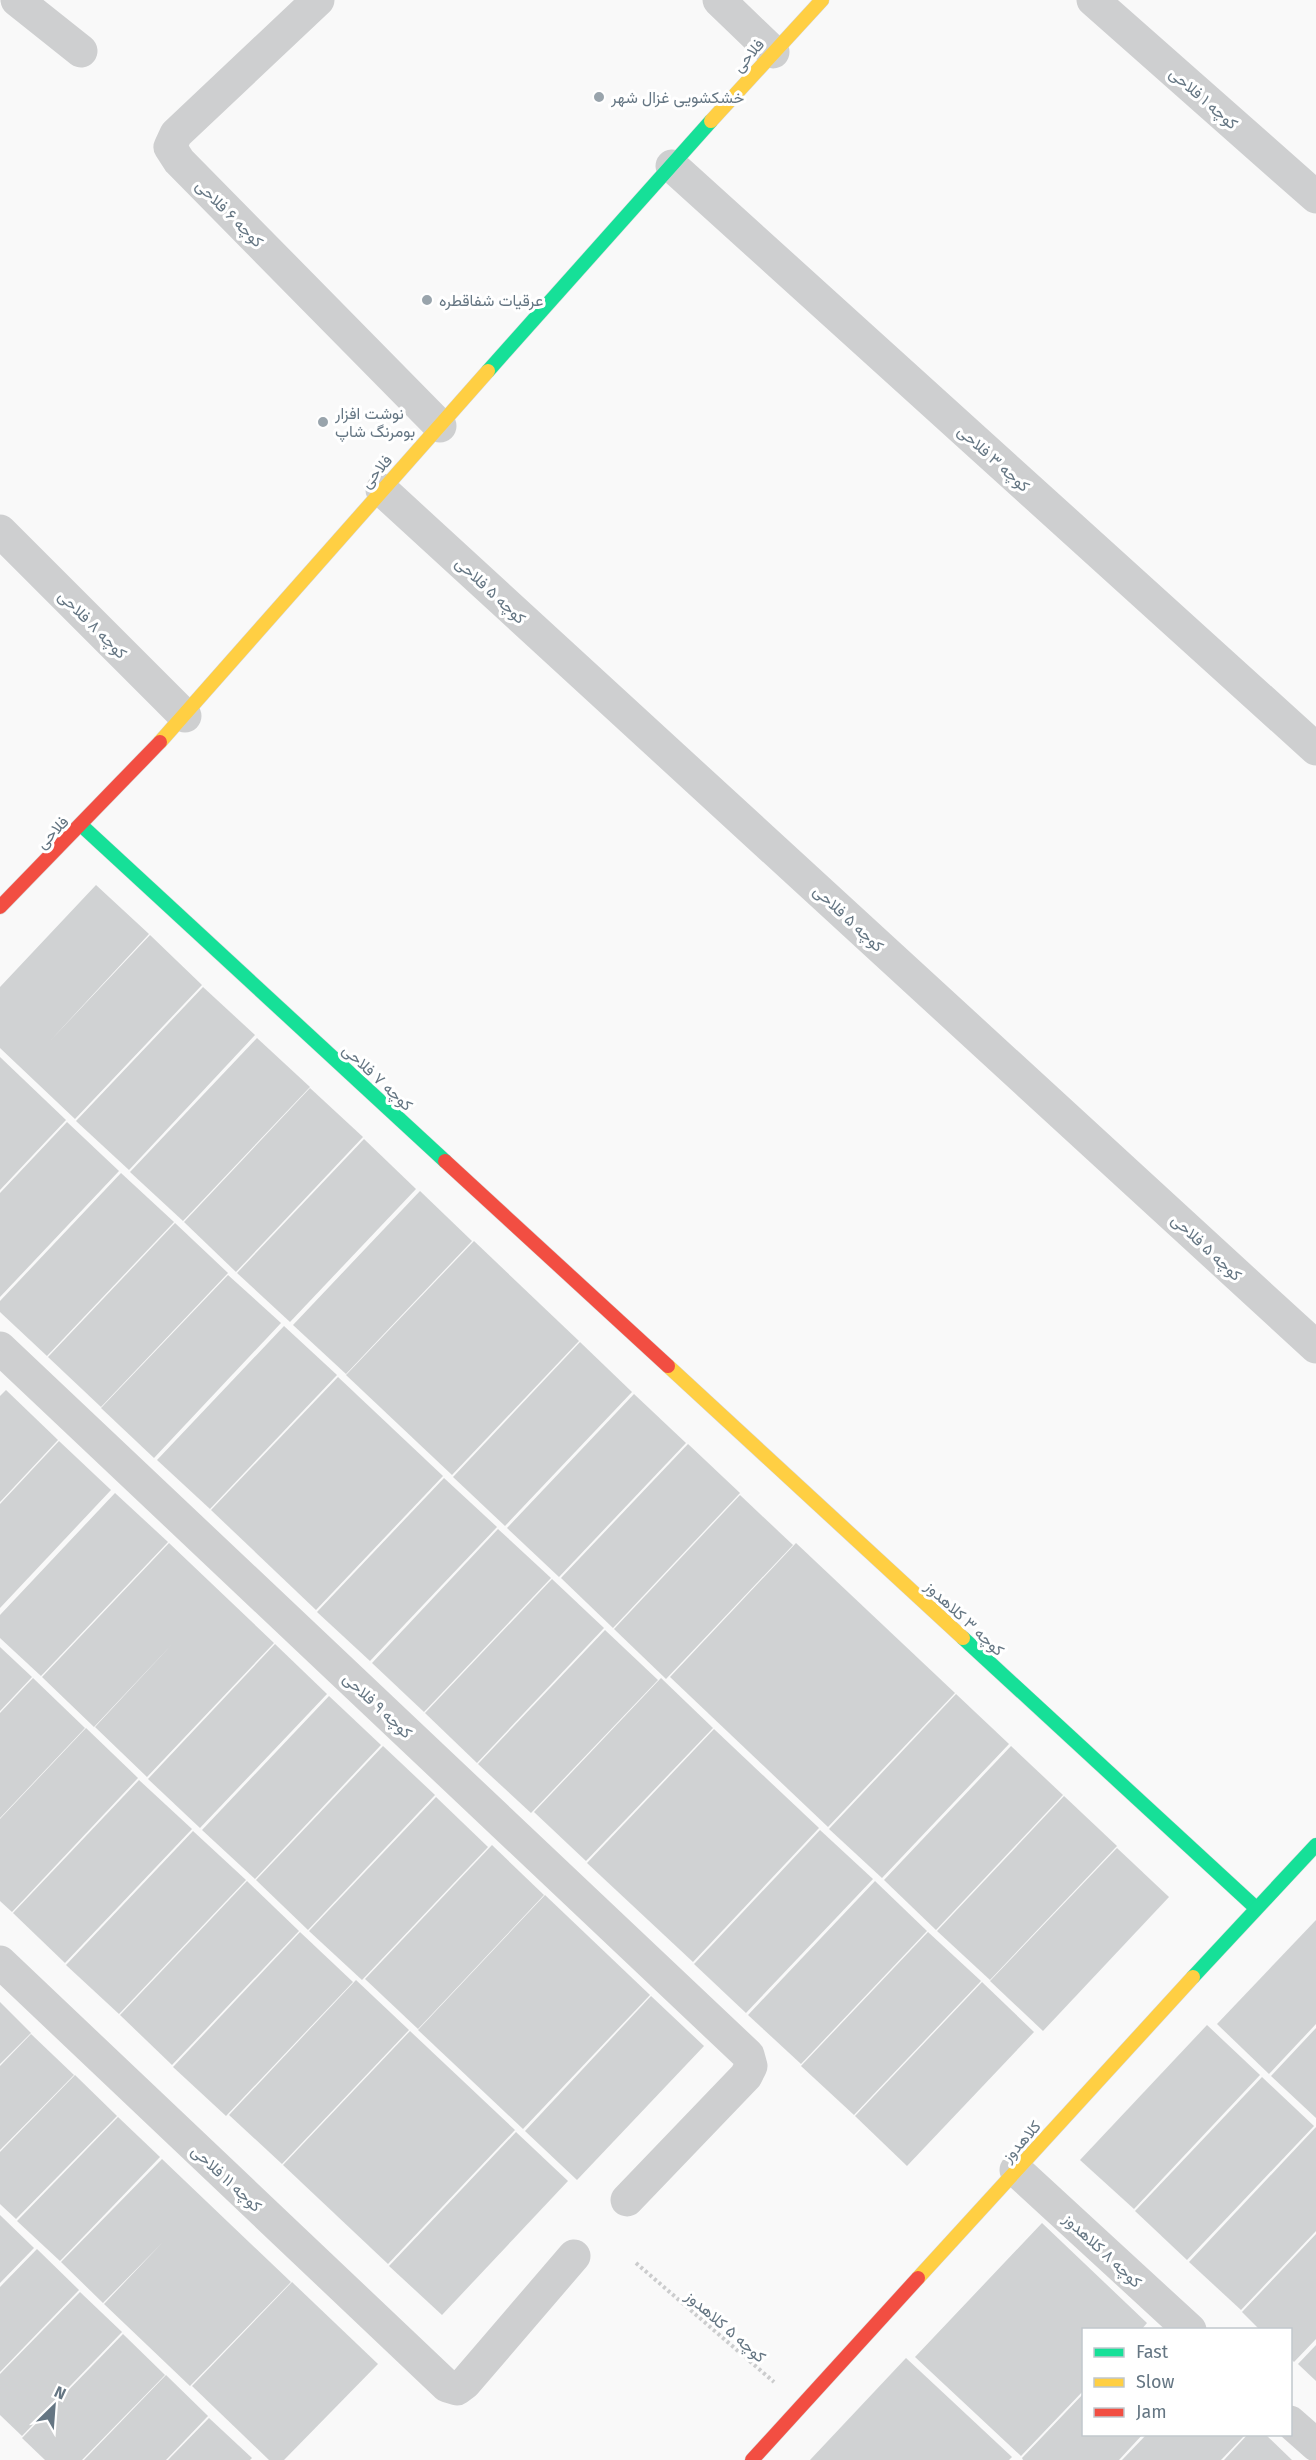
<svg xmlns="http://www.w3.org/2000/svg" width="1316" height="2460" font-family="'Fira Sans',Vazirmatn,sans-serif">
  <rect width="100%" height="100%" fill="#f9f9f9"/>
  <g fill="#d0d2d3">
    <polygon points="96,885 149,934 50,1041 150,935 202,985 75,1119 0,1048 0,987"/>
    <polygon points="203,987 255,1035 129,1170 76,1121"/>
    <polygon points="257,1038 310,1087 183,1221 130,1172"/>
    <polygon points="0,1057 66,1120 0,1190"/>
    <polygon points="310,1088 363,1137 236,1272 184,1222"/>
    <polygon points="67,1122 119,1171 0,1297 0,1193"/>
    <polygon points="364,1139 416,1189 290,1322 237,1273"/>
    <polygon points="121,1173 174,1222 47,1356 0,1312 0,1301"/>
    <polygon points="420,1191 472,1241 346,1374 293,1325"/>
    <polygon points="175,1223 228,1273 101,1407 48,1357"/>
    <polygon points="474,1241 579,1341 452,1475 346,1375"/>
    <polygon points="228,1275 281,1323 154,1458 101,1408"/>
    <polygon points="284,1326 337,1375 210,1509 157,1460"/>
    <polygon points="580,1342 632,1392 505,1526 453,1477"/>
    <polygon points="338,1377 443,1476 316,1610 211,1510"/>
    <polygon points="6,1390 58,1440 0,1502 0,1396"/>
    <polygon points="634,1394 686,1443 559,1577 507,1528"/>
    <polygon points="59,1441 111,1490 0,1608 0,1504"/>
    <polygon points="688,1444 740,1493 613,1628 561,1578"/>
    <polygon points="444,1478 497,1527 370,1661 317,1612"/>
    <polygon points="115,1493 168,1542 41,1676 0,1638 0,1615"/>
    <polygon points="740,1495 793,1545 666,1679 614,1629"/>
    <polygon points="498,1529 551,1578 424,1712 372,1663"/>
    <polygon points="169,1543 274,1643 147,1777 95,1727 175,1641 94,1727 42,1677"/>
    <polygon points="796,1543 955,1693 828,1827 670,1677"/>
    <polygon points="552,1579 604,1628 477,1763 425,1713"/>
    <polygon points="605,1630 658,1680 531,1813 478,1764"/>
    <polygon points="275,1644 327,1694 200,1828 148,1779"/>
    <polygon points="0,1647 32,1677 0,1711"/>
    <polygon points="33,1678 85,1728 0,1818 0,1713"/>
    <polygon points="661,1678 713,1728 586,1861 534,1812"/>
    <polygon points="956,1694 1009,1744 882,1878 829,1829"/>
    <polygon points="329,1696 381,1745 255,1879 202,1830"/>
    <polygon points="86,1728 138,1778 12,1912 0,1901 0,1819"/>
    <polygon points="714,1729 819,1828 693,1962 587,1863"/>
    <polygon points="383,1746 435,1795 308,1930 256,1880"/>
    <polygon points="1011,1746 1063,1795 936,1930 884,1880"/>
    <polygon points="139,1780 192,1829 65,1963 13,1913"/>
    <polygon points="1064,1796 1117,1846 990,1980 937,1931"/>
    <polygon points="436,1797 488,1847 362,1980 309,1931"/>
    <polygon points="820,1830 873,1879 746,2013 694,1964"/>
    <polygon points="193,1831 246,1880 119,2014 66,1965"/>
    <polygon points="492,1845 544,1895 418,2029 365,1979"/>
    <polygon points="1117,1848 1169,1897 1043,2031 990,1981"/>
    <polygon points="247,1881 299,1931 172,2065 120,2015"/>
    <polygon points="875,1881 927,1931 801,2064 748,2015"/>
    <polygon points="545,1895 650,1995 523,2129 418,2030"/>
    <polygon points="1316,1920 1316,2024 1269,2074 1217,2024"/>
    <polygon points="300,1932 353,1982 226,2116 173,2067"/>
    <polygon points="928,1932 981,1981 854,2115 801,2066"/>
    <polygon points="356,1980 409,2030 282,2164 229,2115"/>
    <polygon points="982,1982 1034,2032 907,2166 855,2116"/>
    <polygon points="651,1996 704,2046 577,2180 525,2131"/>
    <polygon points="0,2002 31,2033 0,2064"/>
    <polygon points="1207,2025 1260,2075 1134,2209 1080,2160"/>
    <polygon points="1316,2028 1316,2118 1271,2076"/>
    <polygon points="410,2031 515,2130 388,2264 283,2165"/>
    <polygon points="31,2034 74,2075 0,2150 0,2066"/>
    <polygon points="75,2075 117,2116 16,2219 0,2204 0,2152"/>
    <polygon points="1262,2077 1314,2126 1187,2260 1135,2211"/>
    <polygon points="118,2117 160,2157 60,2261 17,2221"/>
    <polygon points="1316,2127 1316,2231 1241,2310 1189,2262"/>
    <polygon points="516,2132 568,2181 442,2315 389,2266"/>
    <polygon points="162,2159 291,2282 190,2386 104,2304 163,2242 103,2303 61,2262"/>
    <polygon points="0,2215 34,2248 0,2283"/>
    <polygon points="1042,2223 1147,2323 1141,2330 1084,2330 1084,2390 1021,2456 915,2357"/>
    <polygon points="1316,2234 1316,2339 1294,2362 1290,2358 1290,2330 1260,2330 1242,2312"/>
    <polygon points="37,2249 79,2290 0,2372 0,2287"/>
    <polygon points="292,2282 378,2364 284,2460 269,2460 192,2386"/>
    <polygon points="80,2292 122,2332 22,2436 0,2415 0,2374"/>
    <polygon points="123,2334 165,2375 82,2460 45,2460 22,2438"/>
    <polygon points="1316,2345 1316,2381 1298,2364"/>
    <polygon points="906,2358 1012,2457 1009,2460 810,2460"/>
    <polygon points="166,2375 208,2416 166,2460 84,2460"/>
    <polygon points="1084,2393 1084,2434 1143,2434 1119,2460 1023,2460 1022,2458"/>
    <polygon points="209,2418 252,2458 250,2460 168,2460"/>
    <polygon points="1147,2434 1246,2434 1221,2460 1122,2460"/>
    <polygon points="1248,2434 1265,2434 1292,2460 1224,2460"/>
  </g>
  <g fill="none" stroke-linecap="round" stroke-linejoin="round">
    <defs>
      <g id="fast">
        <polyline points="488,371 711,121"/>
        <polyline points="81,825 445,1161"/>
        <polyline points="963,1638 1256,1908"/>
        <polyline points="1193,1977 1316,1845"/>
      </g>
      <g id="slow">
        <polyline points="711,121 822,0"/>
        <polyline points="160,742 488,371"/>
        <polyline points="668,1366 963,1638"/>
        <polyline points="918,2278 1193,1977"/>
      </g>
      <g id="jam">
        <polyline points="0,907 160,742"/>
        <polyline points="445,1161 668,1366"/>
        <polyline points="752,2460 918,2278"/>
      </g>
    </defs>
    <use href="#fast" stroke="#d5d6d7" stroke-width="15"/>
    <use href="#slow" stroke="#d5d6d7" stroke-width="15"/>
    <use href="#jam" stroke="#d5d6d7" stroke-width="15"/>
    <polyline stroke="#cbcccd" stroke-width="4" stroke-dasharray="3 3" stroke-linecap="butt" points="636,2263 774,2382"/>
    <g stroke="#cecfd0" stroke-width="33">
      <polyline points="17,0 81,51"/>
      <polyline points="318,0 176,134 170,147 179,161 440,426"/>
      <polyline points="719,0 773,52"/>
      <polyline points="1093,0 1316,197"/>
      <polyline points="672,166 1316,749"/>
      <polyline points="382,490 1316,1347"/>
      <polyline points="0,531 185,716"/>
      <polyline points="0,1348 748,2055 751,2066 746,2076 627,2200"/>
      <polyline points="0,1962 447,2386 457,2389 465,2383 574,2256"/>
      <polyline points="1016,2170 1190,2330"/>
      <polyline points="1290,2422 1316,2445"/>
    </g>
    <use href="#fast" stroke="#16e098" stroke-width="14"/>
    <use href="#slow" stroke="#ffcf43" stroke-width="14"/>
    <use href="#jam" stroke="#f24e42" stroke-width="14"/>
  </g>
  <g fill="#99a4ac" stroke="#fff" stroke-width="2">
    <circle cx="599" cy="97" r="6"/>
    <circle cx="427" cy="300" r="6"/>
    <circle cx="323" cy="422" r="6"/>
  </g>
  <g text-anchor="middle" stroke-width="6" stroke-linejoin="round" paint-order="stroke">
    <g font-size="16" fill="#657683" stroke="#fff">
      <text transform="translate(748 55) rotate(-48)" y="6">فلاحی</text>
      <text transform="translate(1204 98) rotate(41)" y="6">کوچه ۱ فلاحی</text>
      <text transform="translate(230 213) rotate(45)" y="6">کوچه ۶ فلاحی</text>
      <text transform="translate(994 458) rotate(42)" y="6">کوچه ۳ فلاحی</text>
      <text transform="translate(376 471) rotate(-48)" y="6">فلاحی</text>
      <text transform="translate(491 590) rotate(43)" y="6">کوچه ۵ فلاحی</text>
      <text transform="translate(93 624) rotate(45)" y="6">کوچه ۸ فلاحی</text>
      <text transform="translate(52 832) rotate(-45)" y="6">فلاحی</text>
      <text transform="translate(849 918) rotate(43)" y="6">کوچه ۵ فلاحی</text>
      <text transform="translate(378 1077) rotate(43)" y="6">کوچه ۷ فلاحی</text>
      <text transform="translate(1207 1247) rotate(43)" y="6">کوچه ۵ فلاحی</text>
      <text transform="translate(965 1618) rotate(43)" y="6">کوچه ۳ کلاهدوز</text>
      <text transform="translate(378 1705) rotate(43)" y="6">کوچه ۹ فلاحی</text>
      <text transform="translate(1021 2141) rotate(-48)" y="6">کلاهدوز</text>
      <text transform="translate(227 2178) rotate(43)" y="6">کوچه ۱۱ فلاحی</text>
      <text transform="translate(1103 2250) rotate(43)" y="6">کوچه ۸ کلاهدوز</text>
      <text transform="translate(726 2326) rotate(41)" y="6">کوچه ۵ کلاهدوز</text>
    </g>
    <g font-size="16" fill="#657683" stroke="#fff" text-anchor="start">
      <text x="611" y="103">خشکشویی غزال شهر</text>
      <text x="439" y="306">عرقیات شفاقطره</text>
      <text x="335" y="419">نوشت افزار<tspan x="335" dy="18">بومرنگ شاپ</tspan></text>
    </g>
  </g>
  <rect x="1082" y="2328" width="210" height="108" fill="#ffffff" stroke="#c1c8cd" stroke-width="1.5"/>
  <rect x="1094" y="2348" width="30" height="9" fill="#16e098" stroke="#c1c8cd" stroke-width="1.5"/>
  <text x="1136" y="2358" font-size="18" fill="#657683">Fast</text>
  <rect x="1094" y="2378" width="30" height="9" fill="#ffcf43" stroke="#c1c8cd" stroke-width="1.5"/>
  <text x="1136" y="2388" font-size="18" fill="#657683">Slow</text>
  <rect x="1094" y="2408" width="30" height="9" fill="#f24e42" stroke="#c1c8cd" stroke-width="1.5"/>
  <text x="1136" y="2418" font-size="18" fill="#657683">Jam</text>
  <g transform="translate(54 2406) rotate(25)" stroke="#ffffff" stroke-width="4.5" paint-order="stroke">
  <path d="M0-4.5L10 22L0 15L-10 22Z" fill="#657683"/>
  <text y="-9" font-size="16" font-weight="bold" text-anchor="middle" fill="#657683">N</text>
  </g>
</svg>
